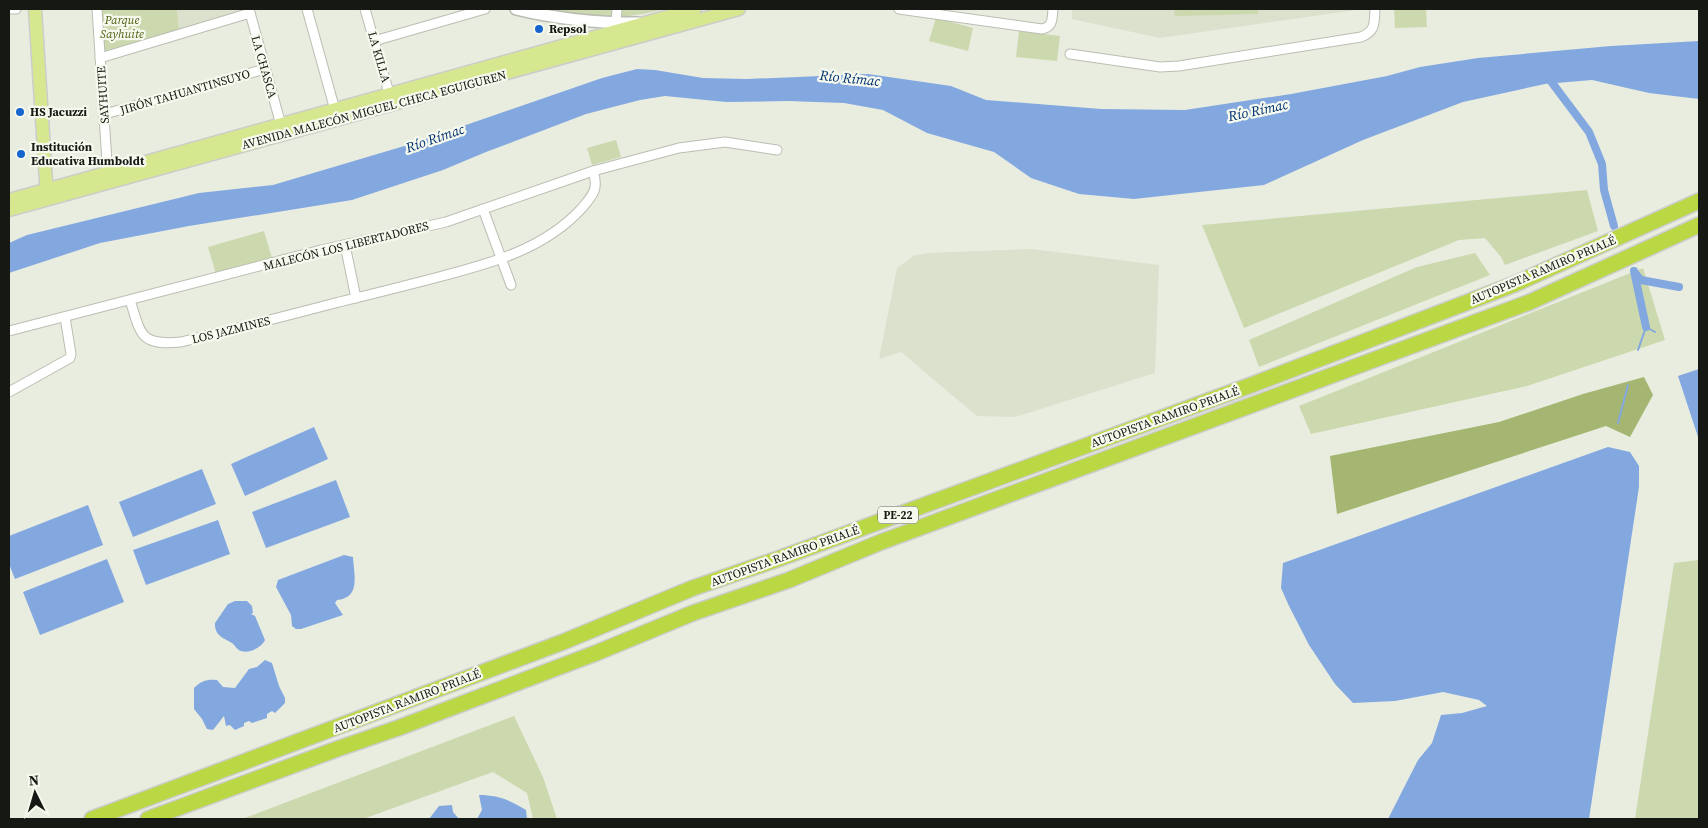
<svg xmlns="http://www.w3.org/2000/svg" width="1708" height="828" font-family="'Source Serif 4',serif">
  <rect width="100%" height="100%" fill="#e9ede0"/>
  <g fill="#dbe1cd">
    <polygon points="177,9 244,9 245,11 179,29"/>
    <polygon points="1072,9 1363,9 1160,38 1072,19"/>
    <polygon points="1032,249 1159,265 1155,373 1015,417 977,416 901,352 879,359 897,268 915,255 929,253"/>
  </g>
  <g fill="#ccd8ad">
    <polygon points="102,9 177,9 179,31 104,51"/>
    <path d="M542 9H665C621 21 586 18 542 9Z"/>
    <polygon points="1174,9 1258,9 1258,14 1175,16"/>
    <polygon points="1394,9 1426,9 1427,27 1395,28"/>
    <polygon points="936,18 973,28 968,51 929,41"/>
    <polygon points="1019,31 1060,36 1057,61 1016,57"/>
    <polygon points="616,140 621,157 592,165 587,148"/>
    <polygon points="1587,190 1598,231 1505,265 1501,257 1485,238 1459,240 1244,328 1202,225"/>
    <polygon points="264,231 272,258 216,274 208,247"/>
    <polygon points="1475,253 1490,275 1259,367 1249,340 1417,267"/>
    <polygon points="1643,268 1665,340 1527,386 1311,434 1299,406"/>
    <polygon points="1699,560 1699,819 1635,819 1674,563"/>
    <polygon points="514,716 543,777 557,819 533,819 527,793 493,772 363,819 242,819"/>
  </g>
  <polygon fill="#a4b672" points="1644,377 1653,395 1630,437 1606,426 1337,514 1330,456 1499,422 1583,394"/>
  <g fill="#83a8e0">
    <polygon points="1699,41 1699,99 1649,93 1592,80 1545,84 1463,102 1363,140 1264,185 1134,199 1079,194 1031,178 994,152 927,133 883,110 844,103 788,101 726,102 665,96 640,100 586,114 486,152 443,170 352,200 189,226 100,243 9,273 9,243 27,235 199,193 273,185 411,144 602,78 637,69 655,70 703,78 747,79 868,74 951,86 986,100 1101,109 1185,110 1291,94 1387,76 1420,67 1478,58 1611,46"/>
    <polygon points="1699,369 1699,440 1678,376"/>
    <polygon points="314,427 328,459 245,496 231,464"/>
    <polygon points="1608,447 1630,452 1639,466 1639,487 1589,819 1388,819 1418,760 1432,743 1441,715 1462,713 1487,706 1479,700 1443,692 1395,701 1353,703 1335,684 1309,645 1289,606 1281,588 1283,563"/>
    <polygon points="202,469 216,504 133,537 119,502"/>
    <polygon points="336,480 350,517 266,548 252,512"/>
    <polygon points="88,505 103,545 15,579 9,564 9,536"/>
    <polygon points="218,520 230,554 146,585 133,550"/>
    <path d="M344 555 353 557C354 575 361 598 337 600L335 603 343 615 301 629H296L292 626 291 615 276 587 278 580Z"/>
    <polygon points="107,559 124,602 40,635 23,592"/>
    <path d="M235 601H247L252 606 253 613 251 614 255 616 265 640C262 647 249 654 241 651 237 650 235 645 232 643 223 638 214 635 215 623L228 604Z"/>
    <path d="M265 660 272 663 279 686 285 698V703L275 713 272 711 267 714V718L252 723 249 721 244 723V726L235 730 230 725 226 726 224 716 213 730 207 729 202 719 194 709V688C201 681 207 679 217 680L223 687 235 688 249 669 257 667Z"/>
    <path d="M479 795C498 795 510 800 526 810L527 819H477L482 810Z"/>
    <polygon points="452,805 453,812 459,819 429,819 439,806"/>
  </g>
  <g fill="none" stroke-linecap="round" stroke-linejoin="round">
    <g stroke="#83a8e0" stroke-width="2">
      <polyline points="1638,350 1646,327 1655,332"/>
      <polyline points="1618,423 1628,385"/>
    </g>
    <g stroke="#83a8e0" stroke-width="8">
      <polyline points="1547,76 1589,132 1602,164 1604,190 1614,226"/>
      <polyline points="1634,271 1646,327"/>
      <polyline points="1635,273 1641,280 1679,287"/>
    </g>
    <defs>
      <g id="street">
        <polyline points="9,9 16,9"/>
        <polyline points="97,9 108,177"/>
        <polyline points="249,9 281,125"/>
        <polyline points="307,9 335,110"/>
        <polyline points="365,9 391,100"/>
        <path d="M899 9 1042 29C1053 27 1052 19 1053 9"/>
        <polyline points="616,23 617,9"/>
        <polyline points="374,41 485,9"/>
        <path d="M1070 54 1160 67 1179 66 1361 37C1376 31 1374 23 1375 9"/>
        <polyline points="100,58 250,13"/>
        <polyline points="105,114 265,69"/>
        <polyline points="483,209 511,285"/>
        <polyline points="345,245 356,298"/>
        <path d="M130 300C141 335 140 346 181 342 234 329 286 316 339 302 369 295 400 287 431 279 485 265 543 251 582 208 593 195 599 189 593 171"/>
        <polyline points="9,331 321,250 446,222 593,171 679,148 725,142 777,150"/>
        <polyline points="9,392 70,358 71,354 65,317"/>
      </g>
      <path id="secondary" d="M516 9C557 19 596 23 638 23"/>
      <g id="primary">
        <polyline points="35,9 47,197"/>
        <path d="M9 200C238 137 467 74 695 9"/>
        <polyline points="9,210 739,9"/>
      </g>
      <g id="highway">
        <polyline points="92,819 563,642 693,588 778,559 1254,384 1515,284 1699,201"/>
        <polyline points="148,819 337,749 398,728 596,653 693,613 789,580 881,542 1530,302 1699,225"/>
      </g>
    </defs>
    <use href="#street" stroke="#babeb2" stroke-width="11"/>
    <use href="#secondary" stroke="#babeb2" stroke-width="14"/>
    <use href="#primary" stroke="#cccccb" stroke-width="15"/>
    <use href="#highway" stroke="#cccccb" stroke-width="18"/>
    <use href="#street" stroke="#fff" stroke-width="9"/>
    <use href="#secondary" stroke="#fff" stroke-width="11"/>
    <use href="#primary" stroke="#d6e88f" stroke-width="12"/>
    <use href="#highway" stroke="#bad844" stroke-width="15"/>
  </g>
  <g fill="#1765cf" stroke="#f6faee" stroke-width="2">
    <circle cx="539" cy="29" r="5"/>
    <circle cx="20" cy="112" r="5"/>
    <circle cx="21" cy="154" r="5"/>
  </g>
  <g text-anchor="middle" stroke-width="4.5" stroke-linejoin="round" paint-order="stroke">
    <rect fill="#f6faee" stroke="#595c55" stroke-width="1" x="878" y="506.5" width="40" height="17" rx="4"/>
    <g font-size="11" font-weight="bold" fill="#161813">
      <text x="898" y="519">PE-22</text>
    </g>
    <g font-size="12" font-style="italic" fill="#4f5e13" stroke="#f6faee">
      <text x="122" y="24">Parque<tspan x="122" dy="14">Sayhuite</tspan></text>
    </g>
    <g font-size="12" font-weight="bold" fill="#161813" stroke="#f6faee" text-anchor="start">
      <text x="549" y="33">Repsol</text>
      <text x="30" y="116">HS Jacuzzi</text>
      <text x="31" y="151">Institución<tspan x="31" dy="14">Educativa Humboldt</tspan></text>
    </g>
    <g font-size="12" fill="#161813" stroke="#f6faee">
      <text transform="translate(379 57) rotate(74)" y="4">LA KILLA</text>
      <text transform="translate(264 67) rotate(74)" y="4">LA CHASCA</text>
      <text transform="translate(185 92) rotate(-16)" y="4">JIRÓN TAHUANTINSUYO</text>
      <text transform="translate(103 95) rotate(-94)" y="4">SAYHUITE</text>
      <text transform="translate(374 110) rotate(-15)" y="4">AVENIDA MALECÓN MIGUEL CHECA EGUIGUREN</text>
      <text transform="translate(346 246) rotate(-14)" y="4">MALECÓN LOS LIBERTADORES</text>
      <text transform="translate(1543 270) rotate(-23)" y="4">AUTOPISTA RAMIRO PRIALÉ</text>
      <text transform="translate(231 330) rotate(-14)" y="4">LOS JAZMINES</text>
      <text transform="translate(1165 417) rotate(-20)" y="4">AUTOPISTA RAMIRO PRIALÉ</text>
      <text transform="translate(785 556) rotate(-20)" y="4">AUTOPISTA RAMIRO PRIALÉ</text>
      <text transform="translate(407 701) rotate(-21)" y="4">AUTOPISTA RAMIRO PRIALÉ</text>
    </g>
    <g font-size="14" font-style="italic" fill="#003071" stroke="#f6faee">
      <text transform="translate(850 78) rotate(6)" y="5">Río Rímac</text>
      <text transform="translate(1258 110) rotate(-12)" y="5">Río Rímac</text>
      <text transform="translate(435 138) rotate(-19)" y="5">Río Rímac</text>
    </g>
  </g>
  <rect width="1708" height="828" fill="none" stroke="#161813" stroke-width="20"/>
  <g transform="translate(35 793) rotate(355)" stroke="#f6faee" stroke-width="4" paint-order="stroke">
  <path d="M0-4L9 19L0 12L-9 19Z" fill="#161813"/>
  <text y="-8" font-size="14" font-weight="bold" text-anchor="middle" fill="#161813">N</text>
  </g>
</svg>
